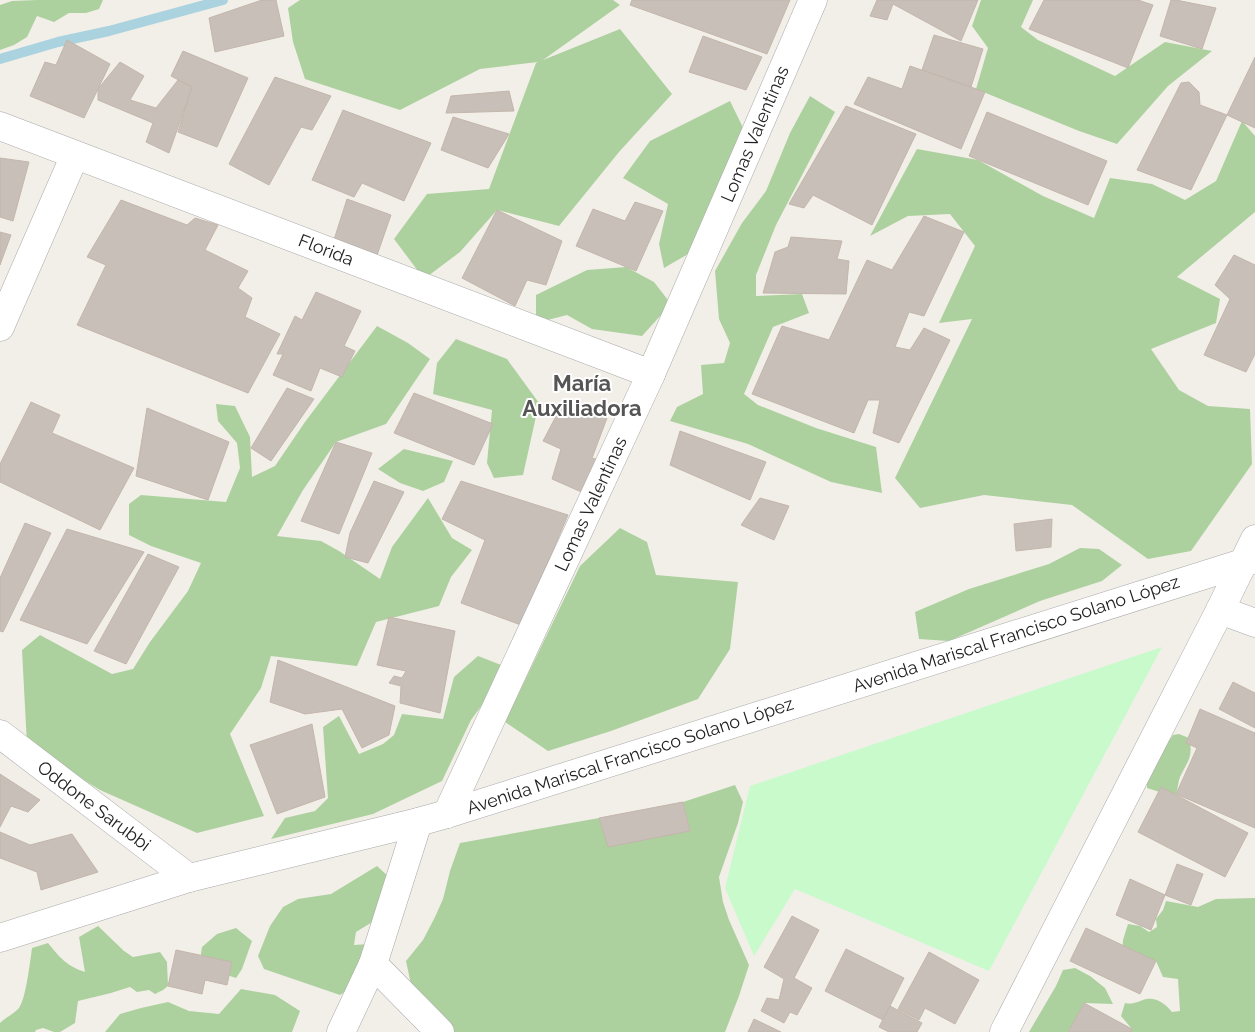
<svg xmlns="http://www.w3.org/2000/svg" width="1255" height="1032" font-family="Raleway,sans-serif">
  <rect width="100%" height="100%" fill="#f2efe9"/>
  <g fill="#add19e">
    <polygon points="37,0 103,0 99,9 86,13 69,13 54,22 37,16 27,37 14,45 0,50 0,5 12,1"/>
    <polygon points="300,0 613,0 620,5 543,60 620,29 672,94 619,152 559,226 497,210 460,252 424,279 394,239 427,194 489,189 536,63 538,62 480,69 400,110 305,79 293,42 288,8"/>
    <polygon points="981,0 1033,0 1021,27 1038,40 1115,76 1165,42 1212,51 1168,86 1117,144 1079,131 976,89 988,48 972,26"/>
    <polygon points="810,96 835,112 776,225 756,275 756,296 802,294 809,313 773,327 744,394 758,405 816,428 876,447 882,493 831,482 748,444 670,421 677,407 703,394 701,365 724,363 730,343 719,319 715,271 742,223 766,191 790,133"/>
    <polygon points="730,101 751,144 695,250 664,268 659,244 668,204 623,178 650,141"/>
    <polygon points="1242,121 1255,136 1255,212 1177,277 1220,299 1216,323 1151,349 1179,390 1208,406 1250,409 1252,464 1191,551 1148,559 1072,505 984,495 920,508 895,478 972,319 939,323 975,246 950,214 908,216 870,236 917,149 978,160 1043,196 1094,218 1110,178 1152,184 1185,200 1216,181"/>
    <polygon points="626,267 654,282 671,304 642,336 592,329 567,315 536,323 536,295 587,270"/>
    <polygon points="377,326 408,343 430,359 386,424 336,442 303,490 277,536 321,541 339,551 380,579 392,547 428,498 452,538 472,550 451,577 439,606 376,622 357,666 271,656 261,688 230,734 264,816 197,833 100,790 27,745 22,650 40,635 112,674 133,669 150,642 188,591 201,563 151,546 129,535 129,504 141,495 226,502 240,468 237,443 218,421 216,404 235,406 250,437 252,477 275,466 305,422"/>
    <polygon points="456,339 507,359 539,403 523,475 494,478 487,463 492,410 433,394 437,363"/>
    <polygon points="404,449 453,461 444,482 423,491 400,483 378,469"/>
    <polygon points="620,528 647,542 656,575 738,582 730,649 698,699 611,731 548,751 505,722 580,566"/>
    <polygon points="1080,548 1099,549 1122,565 1102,581 1040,601 949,641 919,639 915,612 969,589 1049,564"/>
    <polygon points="478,656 509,668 471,720 442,781 373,814 271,839 285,818 315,811 328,798 323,727 339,716 359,754 383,744 394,735 402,714 443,719 454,677"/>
    <path d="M1179 734 1189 738C1194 757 1187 762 1180 777 1178 782 1178 788 1176 794H1166L1147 788V774L1173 735Z"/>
    <polygon points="735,785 743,802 738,823 719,877 723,902 729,920 749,965 739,996 725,1032 442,1032 415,1003 406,961 423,940 435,917 443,899 450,871 460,843 599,818 608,847 690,830 683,802"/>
    <polygon points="377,866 405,892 374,921 356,932 354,945 369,944 366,978 340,995 264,969 258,956 270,926 283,907 298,899 331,894"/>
    <path d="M1255 898V1032H1131L1132 1029 1121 1016 1125 1003C1134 1005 1138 1001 1146 999 1156 997 1166 1004 1172 1012L1180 1011 1178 979 1163 977 1156 961 1122 955 1123 940 1128 924 1140 926 1149 932 1157 927 1156 919 1163 910 1166 901 1198 907 1216 899Z"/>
    <path d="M98 926 124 951 133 957 160 952 167 962 168 986 163 990 155 994 149 990 137 992 130 987 111 993 78 1001 75 1023 60 1032H54L43 1028 36 1030 35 1032H0V1023C6 1017 14 1014 19 1008 26 998 30 962 32 948L48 943C60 958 67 966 85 972L79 937Z"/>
    <polygon points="236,928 252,941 242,969 236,978 209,969 200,959 202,947 217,934"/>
    <polygon points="1075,968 1090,976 1105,988 1113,1004 1084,1003 1068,1032 1029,1032 1056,986 1063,970"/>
    <polygon points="241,989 275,995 300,1011 292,1032 105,1032 120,1014 141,1008 168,1002 189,1011 219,1014"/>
  </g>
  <polygon fill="#c8facc" points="1162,647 989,971 795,889 754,956 725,888 750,786"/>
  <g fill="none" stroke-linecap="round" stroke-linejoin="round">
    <polyline stroke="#aad3df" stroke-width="10" points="0,59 58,42 109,31 223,0"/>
  </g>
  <g fill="#c7bfb8" stroke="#c4b6ab">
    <polygon points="262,0 276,0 284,36 215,52 209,18"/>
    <polygon points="632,0 790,0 767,54 630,5"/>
    <polygon points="877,0 978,0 961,41 893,4 887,20 870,16"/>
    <polygon points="1044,0 1138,0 1153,5 1128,68 1029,29"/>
    <polygon points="1171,0 1176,0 1216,8 1202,49 1160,36"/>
    <polygon points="934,35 983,49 971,87 922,70"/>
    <polygon points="703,36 762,57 746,90 689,72"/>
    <polygon points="67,40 110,64 84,118 30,96 45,62 56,65"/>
    <polygon points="183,51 248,78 217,147 178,132 192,87 171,76"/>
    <polygon points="1255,57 1255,128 1227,115"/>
    <polygon points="120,62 144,76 130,100 156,108 178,80 192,87 169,153 146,142 153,123 98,100 98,89"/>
    <polygon points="910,66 985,92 961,149 854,104 868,77 902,89"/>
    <polygon points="275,77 331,96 312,130 301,127 269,185 229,164"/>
    <polygon points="1189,82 1199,92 1200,105 1227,115 1191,190 1137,170 1181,83"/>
    <polygon points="509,91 514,111 446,113 451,96"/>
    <polygon points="846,106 916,134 872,225 813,195 804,208 789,204"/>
    <polygon points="343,110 431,143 404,201 362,183 354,197 312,180"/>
    <polygon points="987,112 1107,161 1088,205 969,156"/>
    <polygon points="453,117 509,134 488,168 441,150"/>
    <polygon points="0,158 29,162 13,221 0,217"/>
    <polygon points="347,199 391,215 375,261 332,246"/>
    <polygon points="121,200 187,225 195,218 218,225 205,250 248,271 238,288 252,298 245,317 280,334 248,393 77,325 106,265 87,257"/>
    <polygon points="635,202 663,211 636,271 576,246 593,209 625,221"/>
    <polygon points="497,210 562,241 546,285 527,280 515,306 462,278"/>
    <polygon points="924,216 964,232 924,316 909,312 895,347 910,350 924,328 950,340 899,443 873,433 880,400 868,400 854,433 752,394 782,326 829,340 867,260 892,270"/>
    <polygon points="0,232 11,235 0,265"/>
    <polygon points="791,237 842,241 837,259 849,261 846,294 763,293 775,252 788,247"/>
    <polygon points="1234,255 1255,265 1255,354 1246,372 1204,355 1230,299 1215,285"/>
    <polygon points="316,292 361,311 344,346 355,351 342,377 320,368 311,391 273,375 283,354 277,354 295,316 302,320"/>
    <polygon points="287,388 314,399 271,461 251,448"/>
    <polygon points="414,393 493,424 474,465 394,433"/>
    <polygon points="564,401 607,418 592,458 603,461 586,494 552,479 561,449 543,441"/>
    <polygon points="31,402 60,415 52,433 134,468 100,530 0,482 0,464"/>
    <polygon points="147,408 229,442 208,500 136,476"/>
    <polygon points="680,431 766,462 750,500 670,465"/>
    <polygon points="336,442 372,453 339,534 301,521"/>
    <polygon points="374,481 404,492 368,563 345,557 350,533"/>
    <polygon points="461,481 568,515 521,625 461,603 485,540 442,519"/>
    <polygon points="760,498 789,506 774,540 741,525"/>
    <polygon points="1052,519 1051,547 1016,551 1014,524"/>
    <polygon points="25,523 51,533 3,632 0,631 0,578"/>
    <polygon points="67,529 144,552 87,644 20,620"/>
    <polygon points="148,554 179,567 126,664 94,651"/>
    <polygon points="389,617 455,631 440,713 400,703 401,686 389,683 394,676 402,678 406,671 377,665"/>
    <polygon points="278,660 395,706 389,735 362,748 342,709 305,714 270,702"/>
    <polygon points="1233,682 1255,693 1255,728 1219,709"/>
    <polygon points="1200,709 1255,733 1255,828 1176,794 1197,748 1186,743"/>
    <polygon points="312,724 325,797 277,814 250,745"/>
    <polygon points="0,774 40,800 28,812 11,806 0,827"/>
    <polygon points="1161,787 1248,833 1225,877 1138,832"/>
    <polygon points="683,802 690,831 608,847 599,818"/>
    <polygon points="0,832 30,845 72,834 98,872 41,890 37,872 0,858"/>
    <polygon points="1177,864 1203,874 1191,905 1165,895"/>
    <polygon points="1130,879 1165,895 1151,930 1116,915"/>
    <polygon points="792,916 819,930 794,978 812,988 797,1015 790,1012 784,1023 761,1011 767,998 779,1000 784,979 764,967"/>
    <polygon points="1086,928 1156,961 1140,994 1070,961"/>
    <polygon points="846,949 904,978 883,1020 825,991"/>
    <polygon points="176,950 232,962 227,985 205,980 202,994 168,986"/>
    <polygon points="929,952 979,980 955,1024 925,1008 919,1020 898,1009"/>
    <polygon points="1084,1003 1132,1029 1131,1032 1068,1032"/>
    <polygon points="890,1006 922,1023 917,1032 889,1032 879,1027"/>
    <polygon points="754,1019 781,1032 748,1032"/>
  </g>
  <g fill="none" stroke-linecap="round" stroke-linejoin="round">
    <defs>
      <g id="minor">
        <polyline points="0,126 651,374"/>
        <polyline points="0,327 75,155"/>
        <polyline points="1220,610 1255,623"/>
        <polyline points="0,734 189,878"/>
        <polyline points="447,814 651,374 813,0"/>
        <polyline points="0,938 189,878 418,822 447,814 1255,559"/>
        <polyline points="373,964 440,1032"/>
        <polyline points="341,1032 373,964 418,822"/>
        <polyline points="1004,1032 1220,610 1255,539"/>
      </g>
    </defs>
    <use href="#minor" stroke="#a9a9a9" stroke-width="29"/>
    <use href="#minor" stroke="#fff" stroke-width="28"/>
  </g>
  <g text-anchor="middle" stroke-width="4" stroke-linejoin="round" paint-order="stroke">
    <g font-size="18" fill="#222" stroke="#fff">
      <text transform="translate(755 134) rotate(-67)" y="6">Lomas Valentinas</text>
      <text transform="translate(326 250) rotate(21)" y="6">Florida</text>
      <text transform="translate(591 504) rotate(-65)" y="6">Lomas Valentinas</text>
      <text transform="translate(1016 634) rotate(-18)" y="6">Avenida Mariscal Francisco Solano López</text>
      <text transform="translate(630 756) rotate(-18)" y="6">Avenida Mariscal Francisco Solano López</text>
      <text transform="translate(94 806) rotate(37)" y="6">Oddone Sarubbi</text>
    </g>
    <g font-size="22" font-weight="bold" fill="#555" stroke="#fff">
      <text x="582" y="391">María<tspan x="582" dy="25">Auxiliadora</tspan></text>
    </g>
  </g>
</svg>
